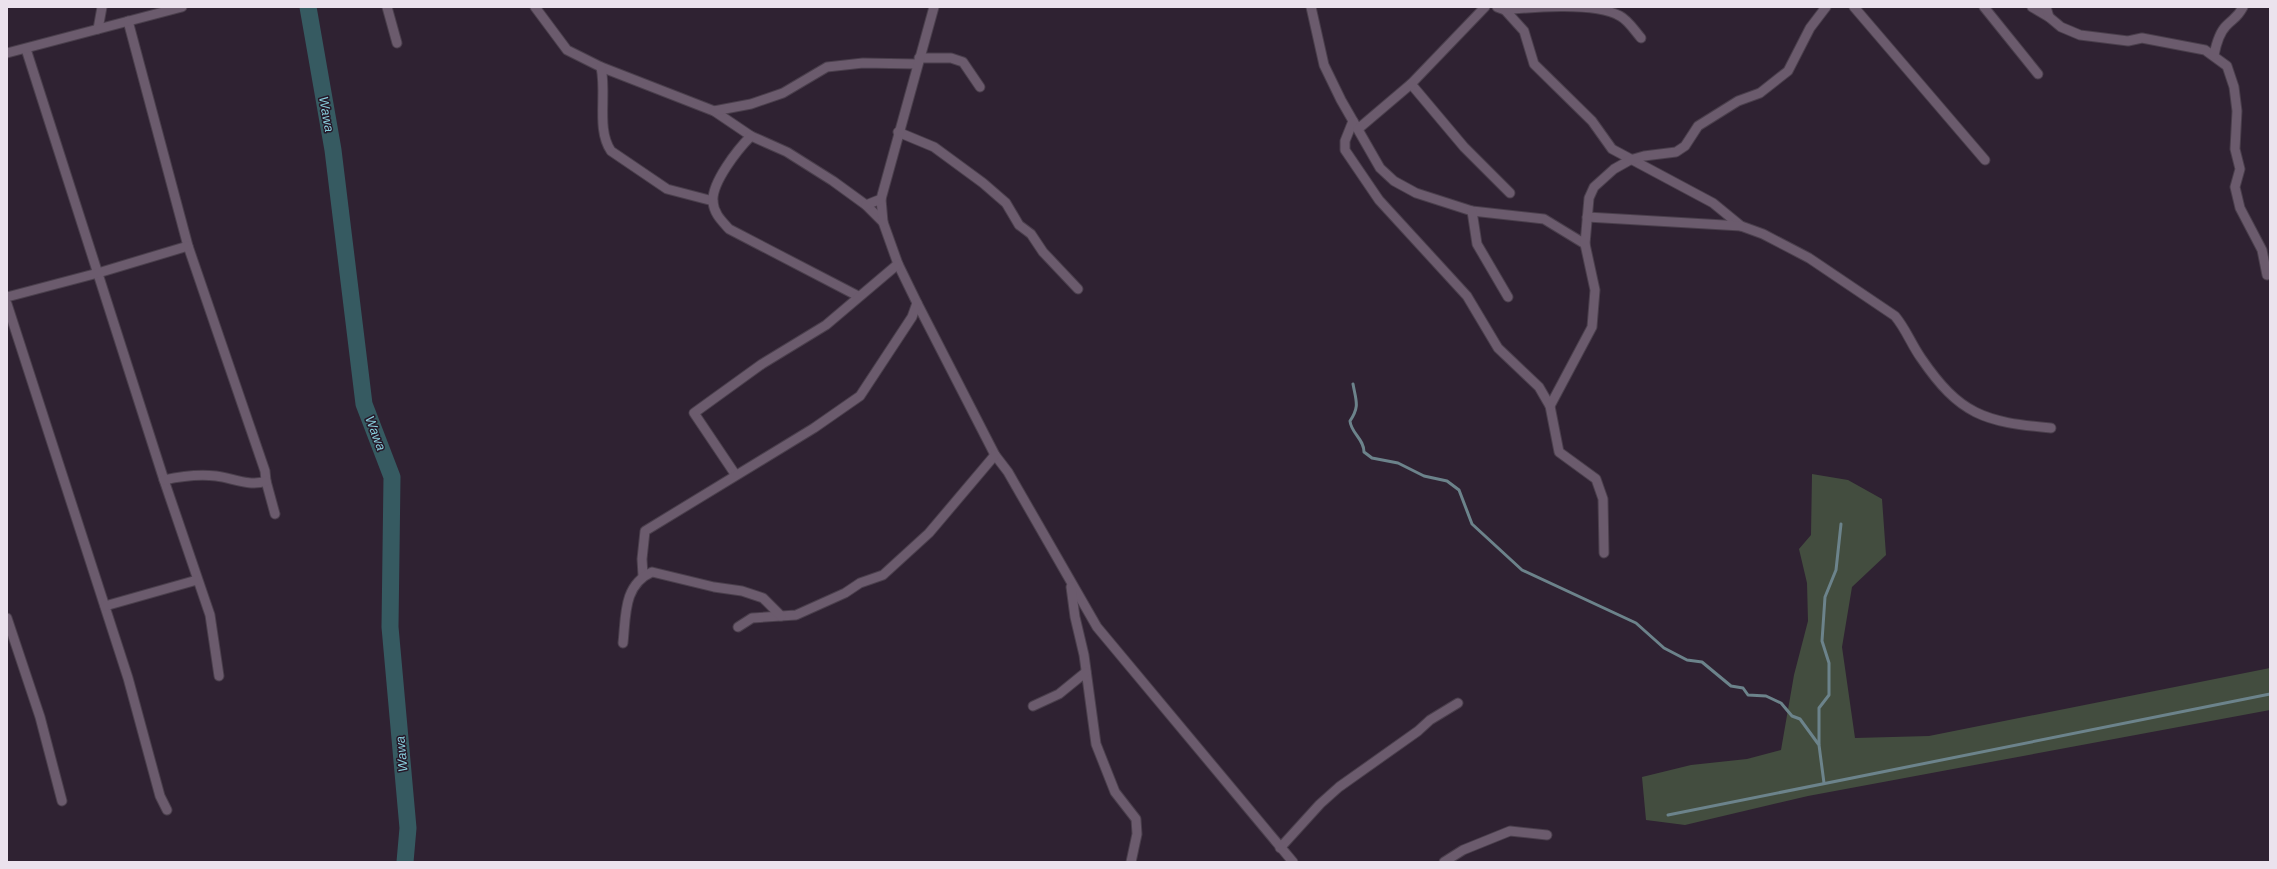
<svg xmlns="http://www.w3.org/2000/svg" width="2277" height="869" font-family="Arial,sans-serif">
  <rect width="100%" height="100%" fill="#2f2232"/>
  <polygon fill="#434d3f" points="1812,474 1848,480 1882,499 1886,555 1852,587 1842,647 1855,738 1929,736 2270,668 2270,710 1808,796 1685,825 1646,820 1642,777 1691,765 1747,759 1781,750 1794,675 1808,621 1807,583 1799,549 1811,535"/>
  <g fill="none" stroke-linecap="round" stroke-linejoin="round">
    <g stroke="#6c838b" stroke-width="3">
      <path d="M1353 384C1356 401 1360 406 1350 421 1351 433 1364 439 1364 452L1372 458 1398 463 1424 476 1447 481 1459 490 1472 524 1522 570 1636 623 1664 648 1687 660 1702 662 1731 686 1743 688 1748 695 1766 696 1781 703 1792 716 1800 719 1819 745 1824 783"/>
      <polyline points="1819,744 1819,708 1829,695 1829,663 1822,641 1825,597 1836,570 1841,524"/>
      <polyline points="1668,815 2270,694"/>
    </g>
    <polyline stroke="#365a61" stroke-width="17" points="308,7 333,150 364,404 392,477 390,627 408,828 405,862"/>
    <defs>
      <g id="minor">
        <polyline points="387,7 397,43"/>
        <polyline points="535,7 567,50 601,67 714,111 751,136 787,152 833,181 866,205 883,222 898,264 917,303 995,455 1008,472 1097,627 1293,862"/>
        <polyline points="1311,7 1324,65 1341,100 1380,168 1394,181 1416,193 1472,211 1544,219 1585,244"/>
        <path d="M1497 7 1505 10 1524 31 1534 64 1592 121 1612 149 1713 203 1741 226 1763 234 1809 258 1895 316C1906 329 1911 344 1921 358 1960 415 1984 422 2051 428"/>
        <polyline points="1854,7 1985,160"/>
        <polyline points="1984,7 2038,74"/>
        <polyline points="2032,7 2049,17"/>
        <polyline points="2046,7 2049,17 2061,27 2080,35 2128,41 2142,38 2205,50 2227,66 2234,87 2237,111 2235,149 2240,169 2235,187 2240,208 2262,250 2267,275"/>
        <path d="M1505 10C1532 7 1596 2 1620 16 1628 20 1635 31 1641 38"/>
        <polyline points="128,21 188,246 265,471 266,481 275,514"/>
        <polyline points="98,29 102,7"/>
        <polyline points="26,49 164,480 210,615 219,676"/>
        <polyline points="7,53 182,7"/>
        <path d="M2214 55C2216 45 2219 33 2226 26 2234 18 2238 17 2243 7"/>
        <polyline points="919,58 951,58 963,62 980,87"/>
        <path d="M601 67C607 95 596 129 611 151L667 189 713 201"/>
        <polyline points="1411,84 1464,147 1510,193"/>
        <polyline points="714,111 751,104 783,93 827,67 863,63 917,64"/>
        <polyline points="1353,121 1345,141 1345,150 1379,200 1467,296 1498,348 1539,387 1550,406 1559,452 1596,479 1603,499 1604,553"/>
        <polyline points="1358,129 1411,84 1485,7"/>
        <polyline points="898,132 934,147 983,183 1006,203 1019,225 1031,234 1043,252 1078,289"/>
        <path d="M751 136C738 149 711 183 713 202 714 214 722 221 729 229L858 296"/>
        <polyline points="881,199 883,222"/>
        <polyline points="866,205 881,199 934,7"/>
        <polyline points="1472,211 1477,244 1508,297"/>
        <polyline points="1587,217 1741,226"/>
        <polyline points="7,297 98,273 188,246"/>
        <polyline points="7,304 128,678 160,796 167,810"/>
        <polyline points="1550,406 1592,327 1595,290 1585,244 1589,198 1594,187 1614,169 1630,160 1644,156 1676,152 1685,146 1698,126 1738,101 1760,93 1788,71 1810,28 1826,7"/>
        <polyline points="735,474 694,413 762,364 826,325 898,264"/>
        <path d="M164 480C182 476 198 474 216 476 233 478 249 487 266 481"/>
        <polyline points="643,576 642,559 645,531 814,428 860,396 912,317 917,303"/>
        <polyline points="1071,587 1075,617 1084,655 1096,744 1115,792 1136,819 1137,834 1131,862"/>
        <polyline points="105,606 197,580"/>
        <polyline points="7,618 40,717 62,801"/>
        <polyline points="738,627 752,618 796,615 845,593 860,583 883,575 929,533 995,455"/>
        <path d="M623 643C626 616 623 585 652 572L714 587 742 591 763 598 781 616"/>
        <polyline points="1033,706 1059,694 1086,672"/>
        <polyline points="1280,848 1320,804 1339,787 1418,731 1430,720 1458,703"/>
        <polyline points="1444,862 1463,850 1510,831 1547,835"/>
      </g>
    </defs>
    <use href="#minor" stroke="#4a3f4c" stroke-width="11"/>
    <use href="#minor" stroke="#6b5b6d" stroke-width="9"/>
  </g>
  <g text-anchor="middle" stroke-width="3" stroke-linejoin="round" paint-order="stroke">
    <g font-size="13" font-style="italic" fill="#89cfdd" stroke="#251828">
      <text transform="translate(327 114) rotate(80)" y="5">Wawa</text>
      <text transform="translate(376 433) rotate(69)" y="5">Wawa</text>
      <text transform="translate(401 754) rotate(-95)" y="5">Wawa</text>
    </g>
  </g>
  <rect width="2277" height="869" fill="none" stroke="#ebe2ed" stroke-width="16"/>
</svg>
